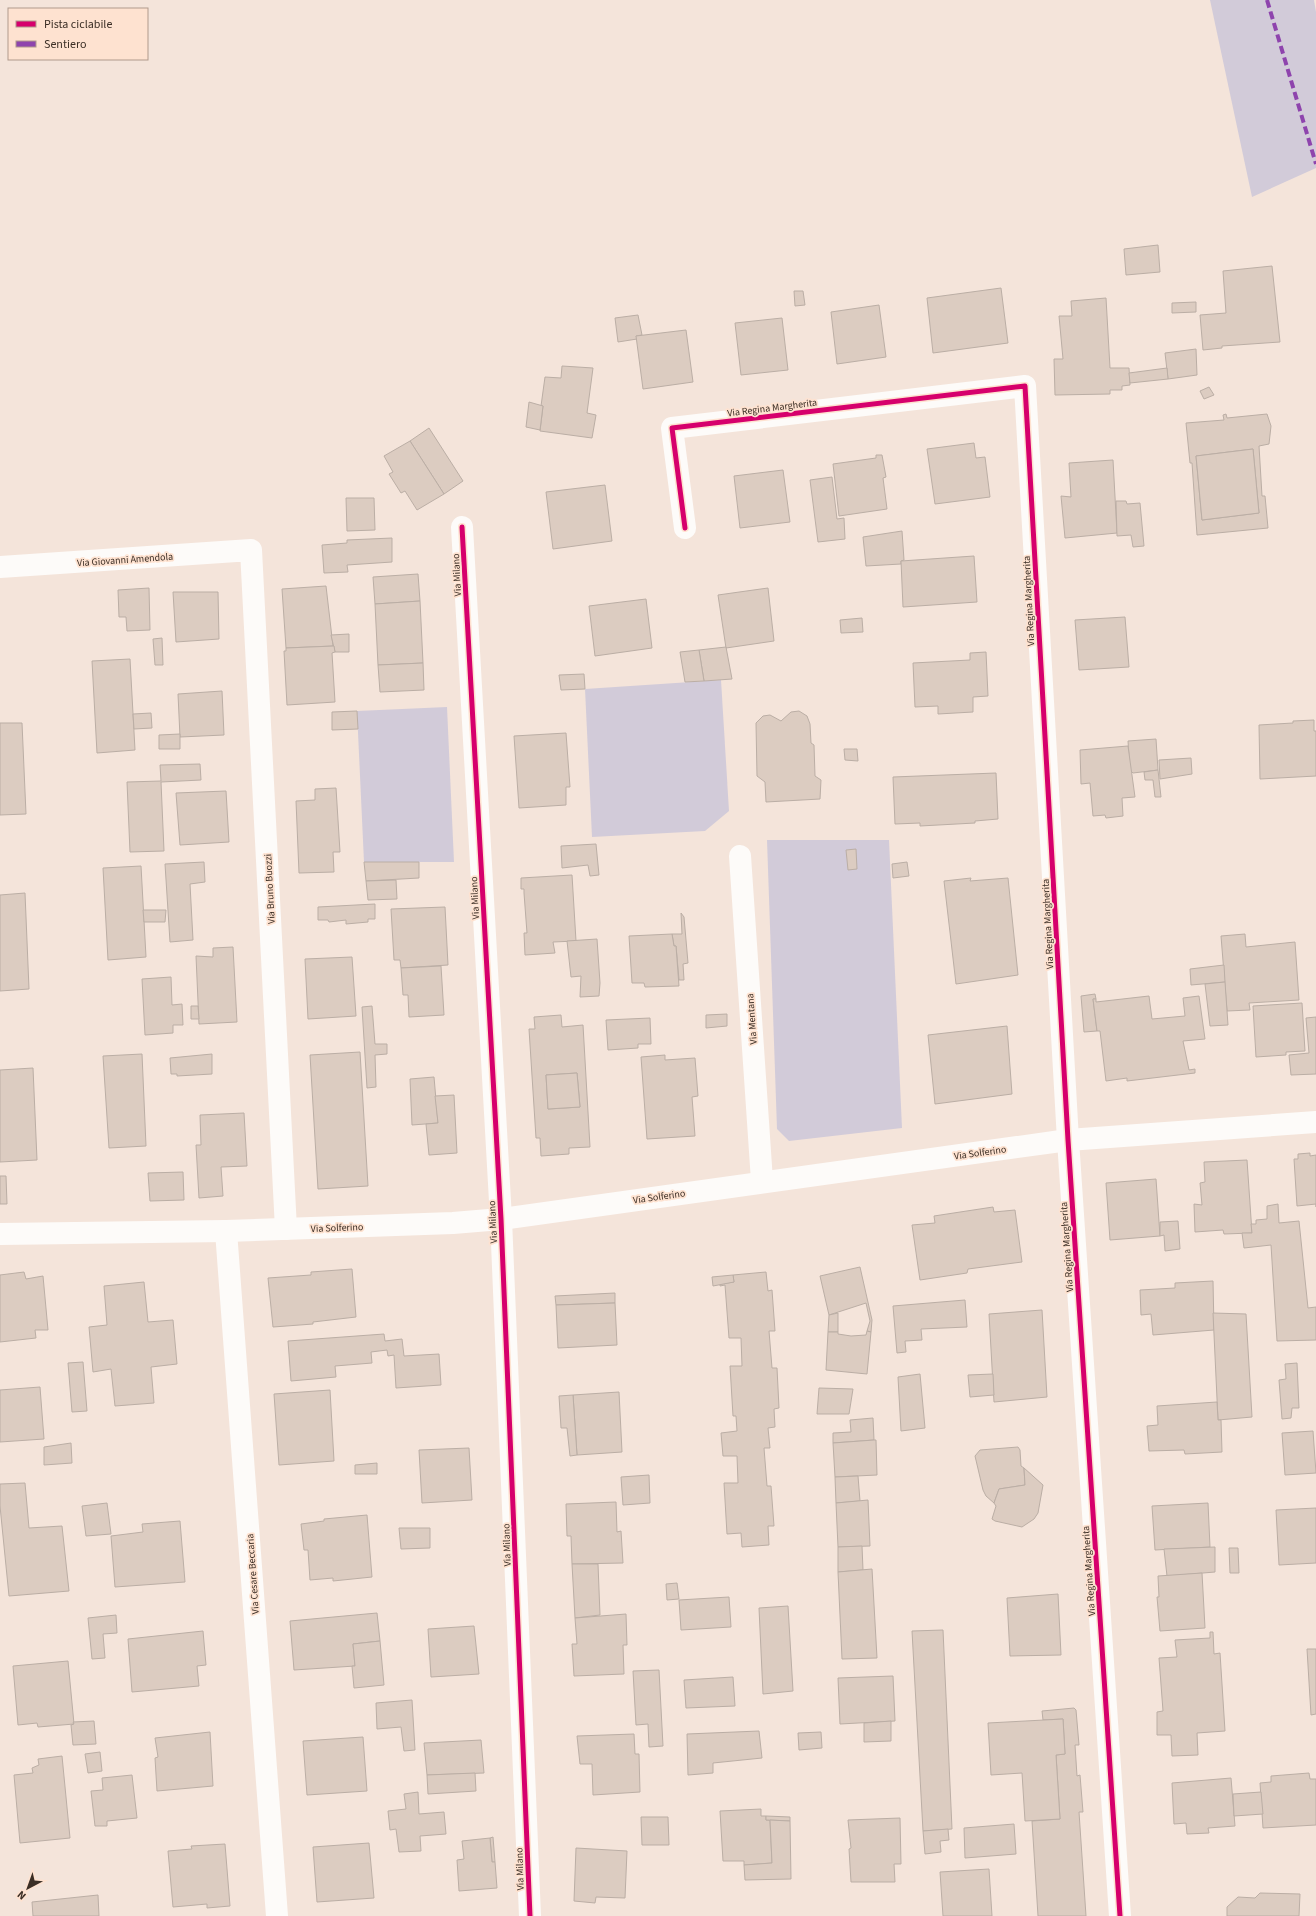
<svg xmlns="http://www.w3.org/2000/svg" width="1316" height="1916" font-family="'Source Sans 3',sans-serif">
  <rect width="100%" height="100%" fill="#f4e4da"/>
  <g fill="#d2cbd9">
    <polygon points="1210,0 1314,0 1316,12 1316,168 1252,197"/>
    <polygon points="721,680 729,811 705,831 592,837 585,689"/>
    <polygon points="447,707 454,862 364,862 357,711"/>
    <polygon points="767,840 889,840 902,1128 789,1141 777,1129"/>
  </g>
  <g fill="#dcccc1" stroke="#bbaea5" fill-rule="evenodd">
    <polygon points="1158,245 1160,272 1126,275 1124,249"/>
    <polygon points="1272,266 1280,342 1222,346 1222,348 1203,350 1200,315 1226,313 1223,271"/>
    <polygon points="1001,288 1008,343 933,353 927,298"/>
    <polygon points="794,291 803,291 805,305 795,306"/>
    <polygon points="1106,298 1110,368 1129,368 1130,385 1122,386 1122,390 1110,390 1110,394 1055,395 1054,359 1063,359 1059,316 1072,316 1071,301"/>
    <polygon points="1196,302 1196,312 1172,313 1172,303"/>
    <polygon points="879,305 886,357 837,364 831,312"/>
    <polygon points="638,315 642,335 636,336 637,339 618,342 615,318"/>
    <polygon points="782,318 788,370 741,375 735,323"/>
    <polygon points="686,330 693,382 643,389 636,336"/>
    <polygon points="1196,349 1197,375 1168,379 1165,353"/>
    <polygon points="562,366 593,368 587,413 596,415 592,438 540,431 543,406 541,406 545,377 561,378"/>
    <polygon points="1167,368 1168,379 1130,383 1129,373"/>
    <polygon points="1209,387 1214,395 1204,399 1200,391"/>
    <polygon points="529,402 543,406 540,430 526,427"/>
    <path d="M1226 414 1227 418 1267 414 1271 426 1269 444 1259 446 1262 496H1265L1268 528 1197 535 1192 463H1190L1186 423 1224 420 1223 415ZM1253 449 1259 513 1202 520 1196 456Z"/>
    <polygon points="429,428 463,481 444,494 410,441"/>
    <polygon points="410,441 444,494 417,510 405,491 401,493 389,474 393,472 384,456"/>
    <polygon points="974,443 976,458 985,457 990,497 935,504 927,449"/>
    <polygon points="1253,449 1259,513 1202,520 1196,456"/>
    <polygon points="876,455 882,455 886,477 883,478 887,509 839,516 833,464 876,458"/>
    <polygon points="1113,460 1117,533 1065,538 1061,496 1071,497 1069,463"/>
    <polygon points="783,470 790,522 740,528 734,476"/>
    <polygon points="832,477 837,519 844,518 845,539 818,542 810,480"/>
    <polygon points="605,485 612,541 553,549 546,492"/>
    <polygon points="346,498 374,498 375,530 347,531"/>
    <polygon points="1116,501 1126,501 1127,504 1140,503 1144,546 1133,547 1131,535 1117,536"/>
    <polygon points="902,531 904,560 901,561 901,564 866,566 863,537"/>
    <polygon points="392,538 392,562 347,565 348,572 324,573 322,545 347,543 347,540"/>
    <polygon points="974,556 977,602 903,607 901,561"/>
    <polygon points="418,574 420,601 375,604 373,577"/>
    <polygon points="326,586 333,646 286,648 282,589"/>
    <polygon points="149,588 150,630 127,631 126,617 119,617 118,590"/>
    <polygon points="768,588 774,641 726,648 718,595"/>
    <polygon points="173,592 218,592 219,639 176,642"/>
    <polygon points="646,599 652,648 595,656 589,606"/>
    <polygon points="420,601 423,663 378,665 375,604"/>
    <polygon points="1125,617 1129,667 1079,670 1075,620"/>
    <polygon points="862,618 863,632 841,633 840,620"/>
    <polygon points="349,634 349,652 335,652 331,635"/>
    <polygon points="162,638 163,665 155,665 153,639"/>
    <polygon points="334,646 335,652 332,653 335,702 287,705 284,651 286,651 286,648"/>
    <polygon points="726,647 732,679 704,681 699,650"/>
    <polygon points="699,650 704,681 685,682 680,652"/>
    <polygon points="986,652 988,696 973,697 973,712 938,714 938,706 915,707 913,663 970,660 970,653"/>
    <polygon points="130,659 135,750 97,753 92,661"/>
    <polygon points="423,663 424,690 380,692 378,665"/>
    <polygon points="584,674 585,689 561,690 559,675"/>
    <polygon points="222,691 224,735 180,737 178,694"/>
    <polygon points="357,711 358,729 332,730 332,712"/>
    <polygon points="799,711 807,716 810,724 811,743 814,745 815,776 821,780 820,799 766,802 765,782 757,776 756,723 763,716 770,715 781,721 791,712"/>
    <polygon points="151,713 152,728 134,729 133,714"/>
    <polygon points="1314,720 1314,731 1316,731 1316,776 1260,779 1259,725 1293,723 1293,721"/>
    <polygon points="0,723 22,723 26,814 0,815"/>
    <polygon points="566,733 570,787 566,787 566,805 519,808 514,736"/>
    <polygon points="180,734 180,749 159,749 159,735"/>
    <polygon points="1156,739 1158,770 1133,773 1130,770 1128,741"/>
    <polygon points="1128,746 1135,797 1122,798 1123,816 1106,818 1105,815 1093,816 1090,783 1081,784 1080,750"/>
    <polygon points="844,749 857,749 858,761 845,760"/>
    <polygon points="1191,758 1192,774 1160,779 1159,760"/>
    <polygon points="200,764 201,780 161,782 164,851 130,852 127,782 161,781 160,765"/>
    <polygon points="1158,770 1161,797 1155,797 1153,780 1145,780 1144,772"/>
    <polygon points="996,773 998,819 975,821 975,823 920,826 920,823 895,824 893,777"/>
    <polygon points="336,788 340,852 333,852 334,872 299,873 296,801 315,800 315,789"/>
    <polygon points="226,791 229,842 180,845 176,793"/>
    <polygon points="596,844 599,875 590,876 588,865 562,868 561,846"/>
    <polygon points="856,849 857,869 848,870 846,850"/>
    <polygon points="204,862 205,882 190,884 193,940 170,942 165,864"/>
    <polygon points="364,862 419,862 419,878 366,881"/>
    <polygon points="907,862 909,876 893,878 892,864"/>
    <polygon points="141,866 146,957 108,960 103,868"/>
    <polygon points="572,875 576,941 553,942 555,953 525,955 524,933 527,933 524,893 524,889 521,889 521,878"/>
    <polygon points="971,878 970,881 1008,878 1018,975 956,984 944,881"/>
    <polygon points="396,880 397,899 368,900 366,881"/>
    <polygon points="25,893 29,989 0,991 0,895"/>
    <polygon points="375,904 375,919 368,919 368,922 346,924 346,920 329,922 328,920 318,920 318,907"/>
    <polygon points="445,907 448,965 401,968 400,960 394,960 391,909"/>
    <polygon points="143,910 166,910 165,922 144,922"/>
    <polygon points="681,913 684,917 688,963 683,964 684,980 679,980 676,946 674,946 672,934 682,934"/>
    <polygon points="672,934 674,946 676,946 679,986 645,987 644,983 632,983 629,936"/>
    <polygon points="1245,934 1246,947 1295,942 1299,1000 1249,1003 1250,1010 1227,1011 1221,936"/>
    <polygon points="597,939 600,983 599,996 580,997 581,976 571,977 567,941"/>
    <polygon points="233,947 237,1022 199,1024 196,956 213,957 213,948"/>
    <polygon points="352,957 356,1016 308,1019 305,959"/>
    <polygon points="1224,965 1225,982 1191,985 1190,969"/>
    <polygon points="441,966 444,1015 409,1017 408,995 403,995 401,968"/>
    <polygon points="171,977 172,1005 182,1004 183,1025 173,1025 173,1033 145,1035 142,979"/>
    <polygon points="1225,982 1228,1025 1210,1026 1205,984"/>
    <polygon points="1095,994 1096,999 1093,999 1097,1031 1084,1032 1081,996"/>
    <polygon points="1149,996 1152,1019 1185,1016 1183,998 1199,996 1205,1039 1183,1041 1189,1070 1195,1069 1195,1073 1127,1081 1127,1078 1106,1081 1100,1031 1097,1031 1093,999 1096,999 1096,1002"/>
    <polygon points="1302,1003 1305,1051 1286,1052 1286,1055 1256,1057 1253,1006"/>
    <polygon points="191,1006 198,1006 199,1019 191,1019"/>
    <polygon points="372,1006 375,1044 387,1044 387,1054 375,1055 376,1087 367,1088 362,1007"/>
    <polygon points="727,1014 727,1026 706,1028 706,1015"/>
    <path d="M561 1015 562 1027 583 1025 590 1147 569 1148V1154L541 1156 540 1138H536L529 1029H535L534 1017ZM577 1073 580 1107 548 1109 546 1075Z"/>
    <polygon points="1316,1017 1316,1074 1291,1075 1289,1055 1309,1053 1306,1018"/>
    <polygon points="650,1018 651,1044 638,1044 638,1048 608,1050 606,1020"/>
    <polygon points="1007,1026 1012,1094 935,1104 928,1035"/>
    <polygon points="360,1052 368,1186 318,1189 310,1055"/>
    <polygon points="142,1054 146,1146 109,1148 103,1056"/>
    <polygon points="212,1054 212,1074 177,1076 177,1074 171,1074 170,1058"/>
    <polygon points="665,1055 665,1060 695,1058 698,1096 692,1097 695,1136 647,1139 641,1057"/>
    <polygon points="33,1068 37,1160 0,1162 0,1070"/>
    <polygon points="577,1073 580,1107 548,1109 546,1075"/>
    <polygon points="434,1077 438,1123 412,1125 410,1079"/>
    <polygon points="454,1095 457,1153 429,1155 426,1124 438,1123 435,1096"/>
    <polygon points="244,1113 247,1166 221,1167 223,1196 199,1198 196,1145 201,1145 200,1115"/>
    <polygon points="1310,1153 1310,1156 1316,1155 1316,1207 1316,1204 1297,1206 1294,1159 1298,1159 1298,1154"/>
    <polygon points="1247,1160 1252,1233 1224,1234 1223,1230 1195,1232 1194,1204 1202,1205 1200,1183 1205,1182 1204,1162"/>
    <polygon points="183,1172 184,1200 150,1201 148,1173"/>
    <polygon points="0,1176 6,1176 7,1204 0,1204"/>
    <polygon points="1156,1179 1160,1236 1110,1240 1106,1183"/>
    <polygon points="1278,1204 1279,1223 1299,1221 1308,1308 1316,1307 1316,1340 1277,1341 1271,1245 1244,1248 1242,1233 1252,1233 1251,1224 1256,1224 1256,1220 1267,1219 1267,1206"/>
    <polygon points="993,1207 994,1212 1015,1210 1022,1262 968,1269 967,1273 920,1280 912,1225 935,1223 934,1216"/>
    <polygon points="1178,1221 1180,1249 1165,1251 1164,1235 1160,1236 1160,1222"/>
    <polygon points="860,1267 872,1320 871,1332 867,1331 870,1321 866,1303 829,1315 820,1276"/>
    <polygon points="352,1269 356,1317 313,1322 313,1324 273,1327 268,1278 311,1275 311,1272"/>
    <polygon points="24,1272 26,1279 43,1276 48,1330 35,1330 36,1338 0,1342 0,1275"/>
    <polygon points="766,1272 768,1291 772,1290 775,1331 769,1331 772,1368 777,1368 779,1408 774,1409 775,1427 768,1428 770,1448 764,1448 767,1486 771,1486 774,1526 768,1526 769,1545 742,1547 741,1533 727,1534 724,1483 738,1483 737,1456 723,1456 721,1433 737,1431 736,1416 733,1416 730,1366 742,1366 741,1338 729,1338 725,1285 720,1286 720,1284 734,1282 733,1275"/>
    <polygon points="733,1275 734,1282 713,1286 712,1277"/>
    <polygon points="1213,1281 1214,1330 1153,1335 1151,1314 1141,1315 1140,1290 1175,1288 1175,1283"/>
    <polygon points="144,1282 148,1322 173,1320 177,1364 151,1367 154,1403 115,1406 111,1369 93,1372 89,1327 107,1325 104,1286"/>
    <polygon points="615,1293 615,1303 556,1305 555,1296"/>
    <polygon points="965,1300 967,1327 921,1329 922,1340 905,1341 906,1352 897,1353 893,1306"/>
    <polygon points="615,1303 617,1345 558,1348 556,1305"/>
    <polygon points="1042,1310 1047,1397 994,1402 989,1314"/>
    <polygon points="838,1313 838,1332 828,1332 829,1315"/>
    <polygon points="1213,1313 1246,1314 1252,1417 1218,1420"/>
    <polygon points="867,1331 871,1332 867,1374 826,1370 828,1332 838,1332 838,1334 851,1336 866,1335"/>
    <polygon points="384,1334 385,1341 402,1339 404,1356 439,1354 441,1385 396,1388 394,1355 388,1356 387,1350 371,1352 372,1363 335,1366 336,1377 291,1381 288,1341"/>
    <polygon points="83,1362 87,1411 72,1412 68,1363"/>
    <polygon points="1297,1363 1299,1408 1292,1408 1291,1418 1282,1419 1279,1380 1286,1379 1285,1364"/>
    <polygon points="920,1374 925,1428 901,1431 898,1377"/>
    <polygon points="993,1374 994,1395 970,1397 968,1375"/>
    <polygon points="40,1387 44,1439 0,1442 0,1390"/>
    <polygon points="819,1388 853,1389 849,1414 817,1414"/>
    <polygon points="330,1390 334,1461 279,1465 274,1394"/>
    <polygon points="619,1392 622,1452 577,1455 573,1395"/>
    <polygon points="573,1395 577,1455 570,1456 567,1428 561,1428 559,1396"/>
    <polygon points="1217,1402 1218,1420 1221,1420 1222,1452 1185,1454 1184,1450 1149,1451 1147,1426 1158,1425 1157,1406"/>
    <polygon points="873,1418 874,1440 833,1443 833,1433 851,1432 850,1420"/>
    <polygon points="1313,1431 1316,1473 1285,1475 1282,1433"/>
    <polygon points="874,1440 876,1440 877,1475 835,1477 833,1443"/>
    <polygon points="71,1443 72,1463 44,1465 44,1447"/>
    <polygon points="1018,1447 1020,1450 1021,1466 1024,1468 1025,1485 999,1489 994,1503 986,1496 983,1490 975,1456 980,1450"/>
    <polygon points="469,1448 472,1500 422,1503 419,1450"/>
    <polygon points="377,1463 377,1474 355,1474 355,1465"/>
    <polygon points="1024,1468 1043,1485 1038,1513 1034,1519 1022,1527 995,1521 992,1519 996,1506 994,1503 999,1489 1025,1485"/>
    <polygon points="649,1475 650,1503 623,1505 621,1477"/>
    <polygon points="858,1476 860,1501 836,1503 835,1477"/>
    <polygon points="25,1483 29,1528 62,1526 69,1591 9,1596 0,1506 0,1484"/>
    <polygon points="868,1500 870,1546 838,1547 836,1503"/>
    <polygon points="616,1502 617,1532 621,1531 623,1563 572,1564 571,1536 567,1536 566,1504"/>
    <polygon points="107,1503 111,1534 86,1536 82,1506"/>
    <polygon points="1208,1503 1210,1547 1155,1550 1152,1506"/>
    <polygon points="1316,1508 1316,1563 1279,1565 1276,1510"/>
    <polygon points="367,1515 372,1577 333,1581 333,1578 310,1580 308,1550 304,1550 301,1524 324,1521 324,1519"/>
    <polygon points="180,1521 185,1582 115,1587 111,1536 143,1532 142,1524"/>
    <polygon points="399,1528 430,1528 430,1548 401,1549"/>
    <polygon points="862,1546 863,1570 838,1572 838,1547"/>
    <polygon points="1215,1547 1215,1572 1167,1576 1164,1549"/>
    <polygon points="1229,1548 1238,1548 1239,1573 1230,1573"/>
    <polygon points="572,1564 598,1564 600,1615 575,1618"/>
    <polygon points="872,1569 877,1658 842,1659 838,1572"/>
    <polygon points="1202,1573 1205,1628 1160,1631 1157,1597 1159,1597 1158,1576"/>
    <polygon points="677,1583 679,1599 667,1600 666,1584"/>
    <polygon points="1058,1594 1061,1655 1010,1656 1007,1598"/>
    <polygon points="729,1597 731,1627 681,1630 679,1600"/>
    <polygon points="788,1606 793,1691 763,1694 759,1608"/>
    <polygon points="377,1613 380,1641 353,1644 355,1666 294,1670 290,1621"/>
    <polygon points="626,1614 627,1645 623,1645 624,1674 574,1676 572,1644 577,1644 575,1618"/>
    <polygon points="116,1615 117,1633 103,1634 105,1658 92,1659 88,1618"/>
    <polygon points="474,1626 479,1674 431,1677 428,1629"/>
    <polygon points="943,1630 952,1829 923,1831 912,1631"/>
    <polygon points="203,1631 206,1665 197,1666 199,1686 132,1692 128,1639"/>
    <polygon points="1210,1632 1213,1632 1214,1654 1220,1653 1225,1731 1197,1733 1198,1755 1172,1756 1171,1735 1157,1735 1157,1712 1163,1711 1159,1658 1177,1657 1175,1640 1210,1638"/>
    <polygon points="380,1641 384,1685 354,1688 352,1666 355,1666 353,1644"/>
    <polygon points="1307,1649 1316,1649 1316,1714 1311,1715"/>
    <polygon points="68,1661 74,1724 38,1727 37,1723 18,1725 13,1666"/>
    <polygon points="659,1670 663,1746 649,1747 648,1724 636,1725 633,1671"/>
    <polygon points="893,1676 895,1721 840,1724 838,1678"/>
    <polygon points="733,1677 735,1706 686,1708 684,1680"/>
    <polygon points="412,1700 415,1750 404,1751 401,1727 377,1729 376,1703"/>
    <polygon points="1074,1708 1076,1710 1079,1745 1075,1745 1077,1776 1080,1775 1083,1812 1079,1812 1086,1916 1038,1916 1032,1821 1060,1819 1056,1755 1065,1754 1063,1719 1043,1720 1042,1711"/>
    <polygon points="1063,1719 1065,1754 1056,1755 1060,1819 1025,1821 1022,1773 991,1775 988,1723"/>
    <polygon points="94,1721 96,1744 73,1745 71,1725 74,1724 73,1722"/>
    <polygon points="891,1721 891,1741 864,1742 864,1723"/>
    <polygon points="759,1731 762,1758 713,1763 713,1773 688,1775 687,1734"/>
    <polygon points="210,1732 213,1786 157,1791 155,1758 158,1757 155,1738"/>
    <polygon points="821,1732 822,1748 799,1750 798,1733"/>
    <polygon points="634,1734 635,1754 639,1754 640,1792 593,1795 592,1764 580,1764 577,1736"/>
    <polygon points="363,1737 367,1791 307,1795 303,1741"/>
    <polygon points="481,1740 484,1773 427,1775 424,1743"/>
    <polygon points="100,1752 102,1771 88,1773 85,1754"/>
    <polygon points="62,1756 70,1838 20,1843 14,1775 33,1773 32,1768 39,1765 38,1759"/>
    <polygon points="475,1773 476,1791 428,1794 427,1775"/>
    <polygon points="1309,1773 1310,1779 1316,1779 1316,1825 1263,1828 1260,1783 1271,1782 1271,1776"/>
    <polygon points="132,1775 137,1818 107,1821 107,1826 95,1826 91,1791 103,1790 102,1778"/>
    <polygon points="1231,1778 1235,1826 1208,1828 1209,1833 1187,1834 1186,1823 1174,1824 1172,1783"/>
    <polygon points="418,1792 419,1814 444,1812 446,1834 420,1836 421,1851 399,1852 396,1829 390,1830 388,1811 406,1809 404,1794"/>
    <polygon points="1261,1792 1263,1814 1234,1816 1233,1794"/>
    <polygon points="761,1809 761,1816 766,1816 766,1820 770,1820 772,1863 744,1865 744,1861 723,1861 720,1811"/>
    <polygon points="766,1816 790,1817 790,1821 766,1820"/>
    <polygon points="641,1817 668,1817 669,1845 642,1845"/>
    <polygon points="900,1818 901,1864 894,1864 895,1882 851,1882 849,1849 851,1848 848,1820"/>
    <polygon points="770,1820 790,1821 791,1879 745,1880 744,1865 772,1863"/>
    <polygon points="1014,1824 1016,1854 965,1858 964,1828"/>
    <polygon points="948,1829 949,1840 940,1841 941,1852 925,1854 923,1831"/>
    <polygon points="493,1837 495,1862 492,1862 490,1838"/>
    <polygon points="490,1838 492,1862 495,1862 497,1888 459,1891 457,1860 464,1859 462,1841"/>
    <polygon points="369,1843 374,1898 317,1902 313,1847"/>
    <polygon points="225,1844 230,1906 207,1908 207,1904 173,1907 168,1851 192,1849 191,1846"/>
    <polygon points="576,1848 627,1851 625,1898 596,1897 595,1903 574,1901"/>
    <polygon points="989,1869 992,1916 943,1916 940,1872"/>
    <polygon points="1260,1893 1300,1894 1299,1916 1227,1916 1227,1907 1238,1897 1255,1898"/>
    <polygon points="98,1895 99,1916 33,1916 32,1902"/>
  </g>
  <g fill="none" stroke-linecap="round" stroke-linejoin="round">
    <g stroke="#fdfbf9" stroke-width="22">
      <polyline points="462,527 501,1219 530,1916"/>
      <polyline points="685,528 672,428 1025,386 1068,1140 1120,1916"/>
      <polyline points="0,567 251,550 286,1229"/>
      <polyline points="740,856 762,1181"/>
      <polyline points="226,1231 277,1916"/>
      <polyline points="0,1234 226,1231 453,1223 501,1219 1068,1140 1316,1122"/>
    </g>
    <polyline stroke="#8e44ad" stroke-width="4" stroke-dasharray="8 4" stroke-linecap="butt" points="1267,0 1316,164"/>
    <defs>
      <g id="cycleway">
        <polyline points="462,527 501,1219 530,1916"/>
        <polyline points="685,528 672,428 1025,386 1068,1140 1120,1916"/>
      </g>
    </defs>
    <use href="#cycleway" stroke="#fee2d0" stroke-width="8"/>
    <use href="#cycleway" stroke="#d6006c" stroke-width="5"/>
  </g>
  <g text-anchor="middle" stroke-width="3.5" stroke-linejoin="round" paint-order="stroke">
    <g font-size="10" fill="#3b2e25" stroke="#fee2d0">
      <text transform="translate(772 407) rotate(-7)" y="4">Via Regina Margherita</text>
      <text transform="translate(125 559) rotate(-4)" y="4">Via Giovanni Amendola</text>
      <text transform="translate(456 575) rotate(-93)" y="4">Via Milano</text>
      <text transform="translate(1028 601) rotate(-93)" y="4">Via Regina Margherita</text>
      <text transform="translate(269 889) rotate(-93)" y="4">Via Bruno Buozzi</text>
      <text transform="translate(474 898) rotate(-93)" y="4">Via Milano</text>
      <text transform="translate(1047 924) rotate(-93)" y="4">Via Regina Margherita</text>
      <text transform="translate(751 1019) rotate(-94)" y="4">Via Mentana</text>
      <text transform="translate(980 1152) rotate(-8)" y="4">Via Solferino</text>
      <text transform="translate(659 1196) rotate(-8)" y="4">Via Solferino</text>
      <text transform="translate(492 1222) rotate(-93)" y="4">Via Milano</text>
      <text transform="translate(337 1227) rotate(-2)" y="4">Via Solferino</text>
      <text transform="translate(1066 1247) rotate(-94)" y="4">Via Regina Margherita</text>
      <text transform="translate(506 1545) rotate(-92)" y="4">Via Milano</text>
      <text transform="translate(1088 1571) rotate(-94)" y="4">Via Regina Margherita</text>
      <text transform="translate(252 1574) rotate(-94)" y="4">Via Cesare Beccaria</text>
      <text transform="translate(519 1869) rotate(-92)" y="4">Via Milano</text>
    </g>
  </g>
  <rect x="8" y="8" width="140" height="52" fill="#fee2d0" stroke="#b09a8c"/>
  <rect x="16" y="21" width="20" height="6" fill="#d6006c" stroke="#b09a8c"/>
  <text x="44" y="28" font-size="12" fill="#3b2e25">Pista ciclabile</text>
  <rect x="16" y="41" width="20" height="6" fill="#8e44ad" stroke="#b09a8c"/>
  <text x="44" y="48" font-size="12" fill="#3b2e25">Sentiero</text>
  <g transform="translate(28 1888) rotate(221)" stroke="#fee2d0" stroke-width="3" paint-order="stroke">
  <path d="M0-3L7 15L0 10L-7 15Z" fill="#3b2e25"/>
  <text y="-6" font-size="11" font-weight="bold" text-anchor="middle" fill="#3b2e25">N</text>
  </g>
</svg>
